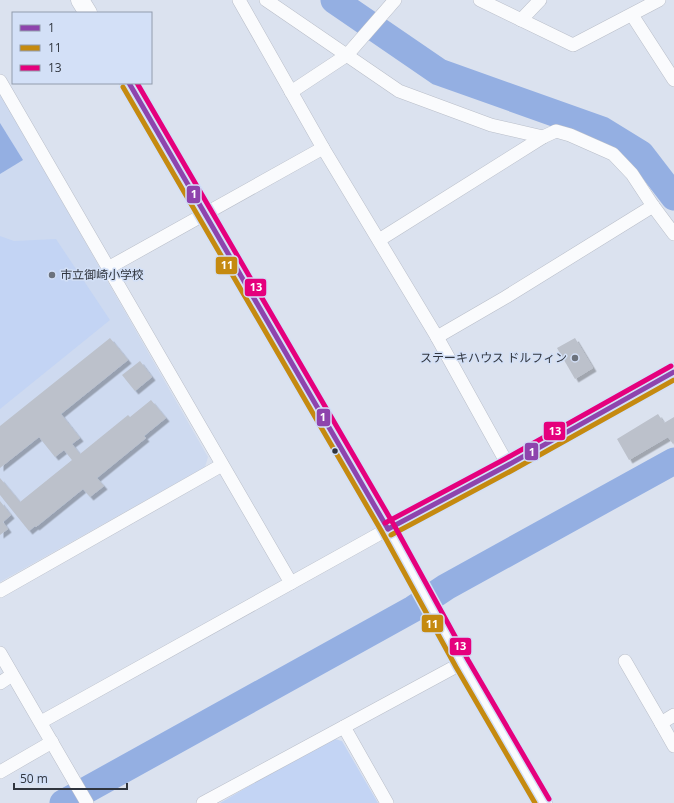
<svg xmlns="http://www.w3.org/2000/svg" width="674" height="803" font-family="'Open Sans','Noto Sans JP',sans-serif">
  <defs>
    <filter id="shadow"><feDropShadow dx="3.5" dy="3.5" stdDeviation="0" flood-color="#0004"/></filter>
  </defs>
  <rect width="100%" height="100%" fill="#dbe2ef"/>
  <polygon fill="#cedaf0" points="0,93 208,457 205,467 0,582"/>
  <g fill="#c3d4f4">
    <polygon points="0,236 14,241 56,239 110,320 0,409"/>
    <polygon points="331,738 342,741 378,803 220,803"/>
  </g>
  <polygon fill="#94afe2" points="0,123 23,160 0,174"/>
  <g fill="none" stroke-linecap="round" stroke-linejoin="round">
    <g stroke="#94afe2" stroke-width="27">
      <polyline points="334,0 439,72 602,130 641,154 674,197"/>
      <polyline points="63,803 413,609 446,587 674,461"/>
    </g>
  </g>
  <g fill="#bcc1cb" filter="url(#shadow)">
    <polygon points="110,338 128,360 61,414 80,438 72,444 80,454 128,415 130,417 151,400 166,418 144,436 146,438 97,478 104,486 90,497 83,489 36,527 35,526 29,531 0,495 0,478 20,502 72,460 64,450 55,457 39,437 0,468 0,426"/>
    <polygon points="575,338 593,368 575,379 557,348"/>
    <polygon points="140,361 152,377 135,391 122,375"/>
    <polygon points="658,414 664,423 674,417 674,443 673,444 668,437 629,460 617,439"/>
    <polygon points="0,501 11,515 3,522 8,529 0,535"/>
  </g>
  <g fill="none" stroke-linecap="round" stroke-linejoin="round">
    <defs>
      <g id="street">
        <polyline points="239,0 323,148 437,337 508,465"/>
        <polyline points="266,0 399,91 491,125 543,137"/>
        <polyline points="480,0 573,45 659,0"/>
        <polyline points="632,15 674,80"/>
        <polyline points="521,20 540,0"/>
        <polyline points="0,81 291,583"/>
        <polyline points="291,92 347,55 395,0"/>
        <polyline points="379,240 543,137 556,131 570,135 613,154 632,174 653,206 674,234"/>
        <polyline points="108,268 323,148"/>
        <polyline points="437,337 506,297 653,206"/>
        <polyline points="0,591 222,465"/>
        <polyline points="0,653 87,803"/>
        <polyline points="625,661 661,723"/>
        <polyline points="0,683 12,675"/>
        <polyline points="674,715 661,723 674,746"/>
        <polyline points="41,722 388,529"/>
        <polyline points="344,727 387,803"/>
        <polyline points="0,772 52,742"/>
        <polyline points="203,803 462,663"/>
      </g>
      <g id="secondary">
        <polyline points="80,0 88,13"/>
        <polyline points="129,83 388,529 462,663 543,803"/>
        <polyline points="388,529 508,465 674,372"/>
      </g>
    </defs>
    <use href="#street" stroke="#b9bec9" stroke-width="14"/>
    <use href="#secondary" stroke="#b9bec9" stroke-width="19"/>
    <use href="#street" stroke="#fafbfd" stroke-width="13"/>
    <use href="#secondary" stroke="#fafbfd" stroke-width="18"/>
    <defs>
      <g id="bus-1">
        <polyline points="129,83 388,529"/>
        <polyline points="388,529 508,465 674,372"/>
      </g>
      <g id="bus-2">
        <polyline points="123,87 382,532 456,667 535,803"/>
        <polyline points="391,535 511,471 674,380"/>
      </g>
      <g id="bus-3">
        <polyline points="137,83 394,525 468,660 549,799"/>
        <polyline points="385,523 505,459 671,366"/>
      </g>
    </defs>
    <use href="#bus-1" stroke="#d3e0f7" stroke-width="8"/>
    <use href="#bus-2" stroke="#d3e0f7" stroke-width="8"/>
    <use href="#bus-3" stroke="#d3e0f7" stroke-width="8"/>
    <use href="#bus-1" stroke="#8e44ad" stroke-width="5"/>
    <use href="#bus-2" stroke="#c58a10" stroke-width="5"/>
    <use href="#bus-3" stroke="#e5007d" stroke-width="5"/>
  </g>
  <g fill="#6c727c" stroke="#d3e0f7" stroke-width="1.5">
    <circle cx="52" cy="275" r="4"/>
    <circle cx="575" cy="358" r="4"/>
  </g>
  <circle fill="#30353e" stroke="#d3e0f7" stroke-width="1.5" cx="335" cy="451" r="3.5"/>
  <g text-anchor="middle" stroke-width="3" stroke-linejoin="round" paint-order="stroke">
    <g font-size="12" fill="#30353e" stroke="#d3e0f7" text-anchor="start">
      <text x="60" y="279">市立御崎小学校</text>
      <text x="567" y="362" text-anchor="end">ステーキハウス ドルフィン</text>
    </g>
  </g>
  <g stroke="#d3e0f7" stroke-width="1.5">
    <rect x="186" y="185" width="15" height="19" rx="4" fill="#8e44ad"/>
    <rect x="215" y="256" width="23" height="19" rx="4" fill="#c58a10"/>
    <rect x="244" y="278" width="23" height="19" rx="4" fill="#e5007d"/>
    <rect x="316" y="408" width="15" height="19" rx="4" fill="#8e44ad"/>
    <rect x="543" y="421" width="23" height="20" rx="4" fill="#e5007d"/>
    <rect x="524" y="442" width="15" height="19" rx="4" fill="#8e44ad"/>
    <rect x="421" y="614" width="23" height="19" rx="4" fill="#c58a10"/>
    <rect x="449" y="637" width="23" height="19" rx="4" fill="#e5007d"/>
  </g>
  <g font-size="11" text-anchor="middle" font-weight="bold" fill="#fff">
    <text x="194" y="198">1</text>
    <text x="227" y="269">11</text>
    <text x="256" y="291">13</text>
    <text x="323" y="421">1</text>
    <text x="555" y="435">13</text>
    <text x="532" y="456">1</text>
    <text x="432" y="628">11</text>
    <text x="460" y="650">13</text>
  </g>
  <rect x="12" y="12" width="140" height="72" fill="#d3e0f7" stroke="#929cad"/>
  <rect x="20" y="25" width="20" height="6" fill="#8e44ad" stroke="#929cad"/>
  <text x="48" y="32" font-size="12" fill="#30353e">1</text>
  <rect x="20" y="45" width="20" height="6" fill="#c58a10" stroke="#929cad"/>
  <text x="48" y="52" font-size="12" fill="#30353e">11</text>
  <rect x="20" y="65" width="20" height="6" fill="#e5007d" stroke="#929cad"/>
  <text x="48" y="72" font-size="12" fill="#30353e">13</text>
  <path d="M14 783v6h113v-6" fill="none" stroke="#30353e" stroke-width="2"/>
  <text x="20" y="783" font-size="12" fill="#30353e" stroke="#d3e0f7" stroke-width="3" paint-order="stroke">50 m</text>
</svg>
